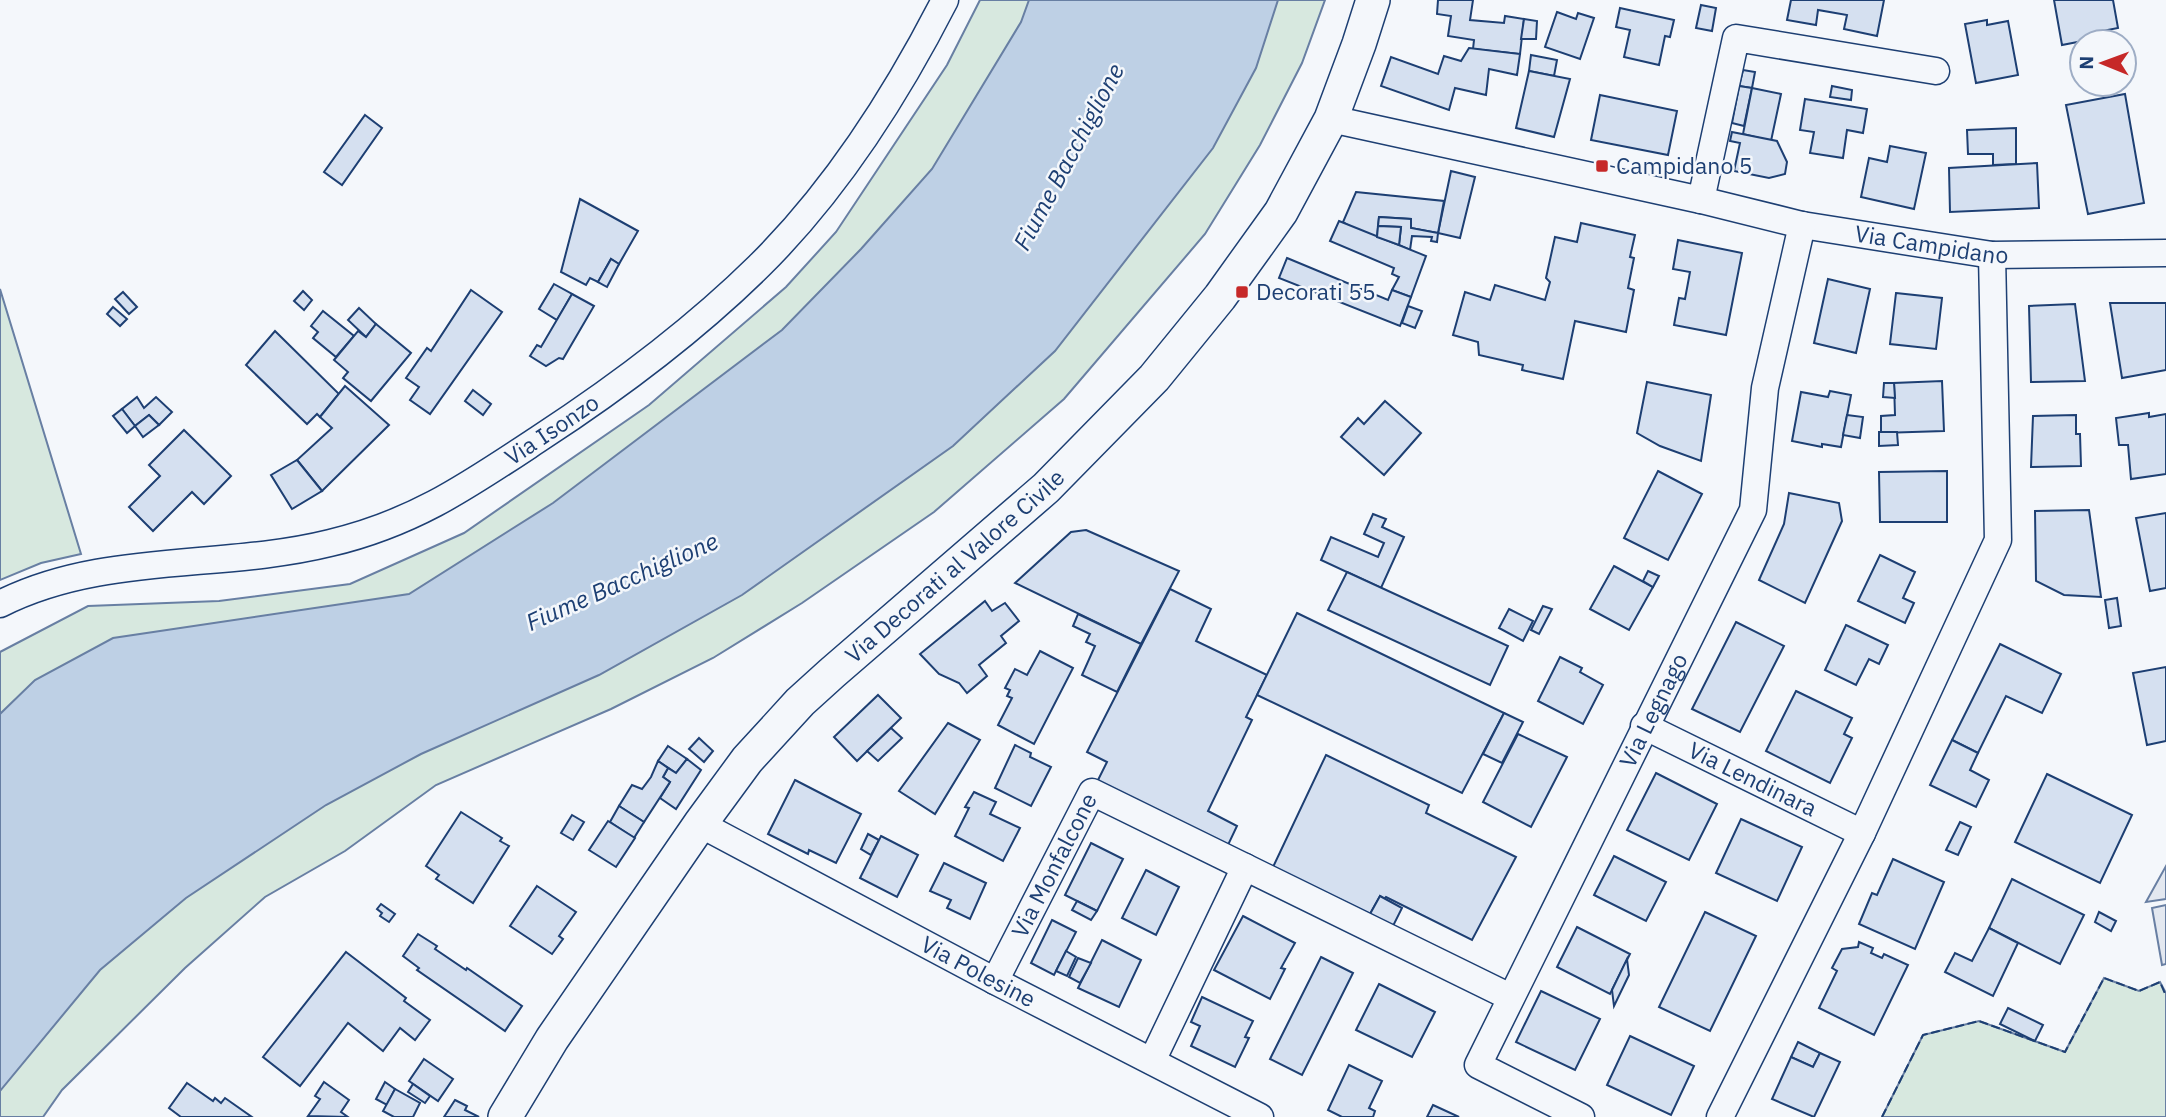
<svg xmlns="http://www.w3.org/2000/svg" width="2166" height="1117" font-family="'IBM Plex Sans',sans-serif">
  <rect width="100%" height="100%" fill="#f4f7fb"/>
  <g fill="#d7e8df" stroke="#687fa3" stroke-width="2">
    <polygon points="980,0 1325,0 1302,63 1260,145 1205,234 1064,399 934,512 802,603 713,658 611,709 436,785 345,851 265,897 185,968 62,1090 43,1117 0,1117 0,652 88,606 219,601 350,584 464,533 649,405 786,287 836,232 947,65"/>
    <polygon points="0,289 81,554 41,563 0,580"/>
    <polygon points="2104,978 2139,991 2160,982 2166,993 2166,1117 1882,1117 1923,1035 1979,1021 2065,1052"/>
  </g>
  <g fill="#e3e8f0" stroke="#687fa3" stroke-width="2">
    <polygon points="2166,866 2166,899 2146,902"/>
    <polygon points="2166,905 2166,964 2162,965 2152,908"/>
  </g>
  <polygon fill="#bed0e5" stroke="#687fa3" stroke-width="2" points="1029,0 1278,0 1256,68 1213,148 1055,351 953,446 742,595 599,675 421,754 326,805 186,898 100,970 0,1091 0,714 35,680 113,638 409,594 553,503 782,330 861,249 932,169 1021,22"/>
  <g fill="#d5e0f0" stroke="#1d3f73" stroke-width="2">
    <polygon points="1438,0 1473,0 1470,20 1504,23 1505,16 1524,19 1520,54 1473,49 1474,40 1448,36 1451,16 1437,14"/>
    <polygon points="1791,0 1884,0 1877,36 1844,29 1847,15 1818,10 1816,25 1787,20"/>
    <polygon points="2054,0 2113,0 2118,28 2092,33 2093,39 2062,45"/>
    <polygon points="1701,5 1716,8 1712,31 1696,28"/>
    <polygon points="1620,8 1674,20 1670,37 1665,36 1659,65 1624,57 1630,30 1616,27"/>
    <polygon points="1557,12 1576,19 1578,13 1594,18 1580,59 1545,47"/>
    <polygon points="1524,19 1537,21 1536,39 1521,39"/>
    <polygon points="1987,20 1987,25 2008,21 2018,75 1976,83 1965,24"/>
    <polygon points="1469,48 1520,54 1517,75 1489,69 1486,95 1455,88 1449,110 1381,86 1391,57 1438,74 1444,56 1461,61"/>
    <polygon points="1531,55 1557,60 1554,76 1529,71"/>
    <polygon points="1743,70 1755,72 1752,88 1739,86"/>
    <polygon points="1529,71 1570,79 1554,137 1516,128"/>
    <polygon points="1739,86 1752,88 1744,126 1732,123"/>
    <polygon points="1832,86 1852,90 1851,100 1830,97"/>
    <polygon points="1752,88 1781,94 1771,141 1743,134"/>
    <polygon points="2125,94 2144,203 2088,214 2066,105"/>
    <polygon points="1600,95 1677,111 1668,155 1591,140"/>
    <polygon points="1805,99 1867,109 1863,133 1847,130 1843,158 1810,153 1814,132 1800,130"/>
    <polygon points="365,115 382,128 342,185 324,172"/>
    <polygon points="2016,128 2016,164 1993,165 1993,154 1968,154 1967,130"/>
    <polygon points="1732,132 1777,141 1787,162 1785,174 1769,178 1734,171 1740,143 1730,141"/>
    <polygon points="1890,146 1926,153 1914,209 1861,197 1869,158 1887,162"/>
    <polygon points="2037,163 2039,208 1950,212 1949,168"/>
    <polygon points="1451,171 1475,177 1460,238 1438,233"/>
    <polygon points="1356,192 1444,201 1438,233 1411,228 1411,219 1379,217 1377,237 1356,230 1343,222"/>
    <polygon points="580,199 638,231 619,264 611,259 598,282 590,278 586,285 561,272"/>
    <polygon points="1379,217 1411,219 1411,228 1438,233 1437,242 1431,241 1432,237 1412,236 1410,250 1399,245 1401,227 1378,226"/>
    <polygon points="1339,221 1426,256 1411,297 1392,290 1399,277 1392,274 1394,268 1330,241"/>
    <polygon points="1581,223 1635,235 1630,257 1634,258 1628,288 1634,290 1626,332 1575,321 1563,379 1522,370 1523,365 1479,355 1478,342 1453,335 1465,292 1490,300 1495,285 1545,300 1550,282 1546,278 1555,237 1577,242"/>
    <polygon points="1378,226 1401,227 1399,245 1377,237"/>
    <polygon points="1678,240 1742,253 1726,335 1674,325 1679,298 1685,299 1690,272 1673,269"/>
    <polygon points="1287,258 1388,300 1392,290 1411,297 1400,326 1279,278"/>
    <polygon points="611,259 619,264 607,287 598,282"/>
    <polygon points="1828,279 1870,289 1856,353 1814,343"/>
    <polygon points="554,284 572,294 557,320 539,309"/>
    <polygon points="471,290 502,312 430,414 410,400 419,387 406,378 427,348 431,351"/>
    <polygon points="303,291 312,300 304,310 294,301"/>
    <polygon points="123,292 137,307 129,314 115,299"/>
    <polygon points="1896,293 1942,298 1936,349 1890,344"/>
    <polygon points="572,294 594,306 563,359 559,358 546,366 530,356 537,345 541,347"/>
    <polygon points="2110,303 2166,303 2166,370 2122,378"/>
    <polygon points="2075,304 2085,381 2031,382 2029,306"/>
    <polygon points="1408,306 1422,311 1415,328 1402,323"/>
    <polygon points="113,307 127,319 120,326 107,314"/>
    <polygon points="359,308 376,324 366,337 348,320"/>
    <polygon points="323,311 354,336 336,357 313,338 318,332 311,326"/>
    <polygon points="376,324 411,353 371,401 343,378 348,372 334,360 358,331 366,337"/>
    <polygon points="275,331 339,394 320,417 317,414 307,424 246,365"/>
    <polygon points="1942,381 1944,431 1881,433 1881,416 1895,415 1894,383"/>
    <polygon points="1647,382 1711,395 1701,461 1660,446 1637,433"/>
    <polygon points="1884,383 1894,383 1895,398 1883,397"/>
    <polygon points="345,386 389,425 322,491 297,460 332,428 320,417"/>
    <polygon points="473,390 491,404 483,415 465,401"/>
    <polygon points="1830,391 1851,395 1841,447 1822,444 1822,447 1792,441 1801,392 1828,397"/>
    <polygon points="137,397 144,408 156,397 172,412 159,425 149,415 135,426 122,409"/>
    <polygon points="1385,401 1421,433 1384,475 1341,437 1358,418 1364,424"/>
    <polygon points="122,409 135,426 127,433 113,416"/>
    <polygon points="2149,413 2149,417 2166,414 2166,474 2131,479 2128,445 2119,445 2116,418"/>
    <polygon points="149,415 159,425 143,437 135,426"/>
    <polygon points="1847,415 1863,417 1860,438 1843,435"/>
    <polygon points="2076,415 2076,434 2080,434 2081,466 2031,467 2033,416"/>
    <polygon points="184,430 231,476 204,504 192,492 153,531 129,507 160,476 149,465"/>
    <polygon points="1879,432 1897,432 1898,445 1879,446"/>
    <polygon points="297,460 322,491 292,509 271,475"/>
    <polygon points="1658,471 1702,494 1668,560 1624,538"/>
    <polygon points="1947,471 1947,522 1880,522 1879,472"/>
    <polygon points="1789,493 1839,503 1842,521 1805,603 1759,580 1784,524"/>
    <polygon points="2089,510 2101,597 2064,595 2036,581 2035,511"/>
    <polygon points="2166,513 2166,588 2150,591 2136,518"/>
    <polygon points="1373,514 1386,519 1382,527 1404,537 1381,588 1321,560 1331,537 1378,557 1384,543 1364,534"/>
    <polygon points="1086,530 1179,571 1141,644 1015,583 1071,532"/>
    <polygon points="1880,555 1915,572 1903,598 1914,603 1905,623 1858,601"/>
    <polygon points="1614,566 1653,587 1629,630 1590,609"/>
    <polygon points="1648,571 1659,576 1653,587 1643,581"/>
    <polygon points="1347,572 1508,646 1490,685 1328,610"/>
    <polygon points="1170,589 1211,609 1196,641 1267,675 1246,717 1252,720 1208,811 1237,826 1228,845 1097,782 1107,762 1087,752"/>
    <polygon points="2117,598 2121,626 2109,628 2105,600"/>
    <polygon points="985,601 992,611 1005,603 1019,621 1001,636 1006,643 979,665 987,676 967,693 959,683 939,674 920,654"/>
    <polygon points="1543,606 1552,609 1539,634 1531,630"/>
    <polygon points="1509,609 1533,621 1523,641 1499,628"/>
    <polygon points="1297,613 1504,713 1462,793 1257,695"/>
    <polygon points="1078,614 1141,644 1117,692 1082,675 1095,646 1086,642 1090,634 1073,626"/>
    <polygon points="1736,622 1784,646 1740,732 1692,709"/>
    <polygon points="1846,625 1888,645 1879,664 1869,659 1856,685 1825,670"/>
    <polygon points="2000,644 2061,674 2042,713 2006,696 1978,753 1952,740"/>
    <polygon points="1040,651 1073,668 1034,744 998,725 1012,698 1007,696 1010,690 1005,688 1015,669 1027,675"/>
    <polygon points="1560,657 1582,668 1580,672 1603,685 1583,724 1538,701"/>
    <polygon points="2166,667 2166,741 2147,745 2133,673"/>
    <polygon points="1796,691 1852,718 1844,734 1852,738 1830,783 1766,751"/>
    <polygon points="878,695 901,718 857,761 834,737"/>
    <polygon points="1504,713 1523,722 1502,763 1483,754"/>
    <polygon points="948,723 980,740 935,814 899,791"/>
    <polygon points="891,728 902,738 878,761 867,751"/>
    <polygon points="1518,734 1567,757 1531,827 1483,802"/>
    <polygon points="699,738 713,751 704,762 689,749"/>
    <polygon points="1952,740 1978,753 1970,770 1989,780 1976,807 1930,785"/>
    <polygon points="1015,745 1031,753 1030,757 1051,767 1031,806 995,788"/>
    <polygon points="668,746 687,759 676,773 658,761"/>
    <polygon points="1326,755 1429,805 1426,813 1516,857 1472,940 1386,897 1384,899 1380,896 1370,914 1273,867"/>
    <polygon points="687,759 701,770 676,809 660,798 670,782 663,777 668,768 676,773"/>
    <polygon points="658,761 668,768 663,777 670,782 644,822 619,806 632,785 642,789 651,777"/>
    <polygon points="1656,773 1717,804 1689,860 1627,830"/>
    <polygon points="2047,774 2132,815 2100,883 2015,842"/>
    <polygon points="795,780 861,814 836,863 809,850 808,854 768,834"/>
    <polygon points="974,792 996,802 990,814 1020,828 1003,861 955,836 969,808 965,807"/>
    <polygon points="619,806 644,822 634,838 610,822"/>
    <polygon points="461,812 502,838 500,841 509,846 473,903 436,879 439,875 426,866"/>
    <polygon points="572,815 584,822 573,840 561,833"/>
    <polygon points="1741,819 1802,847 1777,901 1716,873"/>
    <polygon points="608,821 635,838 616,867 589,850"/>
    <polygon points="1960,822 1971,827 1958,855 1946,850"/>
    <polygon points="868,834 879,840 871,855 861,849"/>
    <polygon points="881,836 918,855 897,897 860,878"/>
    <polygon points="1091,843 1123,859 1097,911 1065,895"/>
    <polygon points="1614,856 1666,882 1646,921 1594,895"/>
    <polygon points="1893,859 1944,882 1915,949 1859,924 1872,893 1877,895"/>
    <polygon points="944,863 986,883 970,919 947,908 951,900 930,891"/>
    <polygon points="1146,870 1179,887 1156,935 1122,918"/>
    <polygon points="2012,879 2084,915 2060,964 1989,928"/>
    <polygon points="537,886 576,912 559,936 563,939 552,954 510,926"/>
    <polygon points="1380,896 1402,908 1393,926 1370,914"/>
    <polygon points="1077,901 1097,911 1091,920 1072,910"/>
    <polygon points="381,904 395,914 389,922 380,916 382,913 377,909"/>
    <polygon points="1705,912 1756,936 1710,1031 1659,1007"/>
    <polygon points="2099,912 2116,921 2111,931 2095,922"/>
    <polygon points="1243,916 1295,943 1281,968 1285,969 1270,999 1214,970"/>
    <polygon points="1052,920 1076,932 1054,975 1031,963"/>
    <polygon points="1577,927 1630,954 1610,994 1557,967"/>
    <polygon points="1989,928 2018,943 1993,996 1945,972 1955,953 1972,961"/>
    <polygon points="418,934 437,946 435,949 466,970 467,968 522,1006 505,1031 417,970 419,968 403,956"/>
    <polygon points="1102,940 1141,960 1119,1007 1078,988"/>
    <polygon points="1859,942 1873,948 1871,953 1882,958 1884,954 1908,965 1874,1035 1819,1008 1837,971 1832,968 1842,949 1858,947"/>
    <polygon points="1066,951 1076,957 1067,976 1056,971"/>
    <polygon points="346,952 406,998 404,1001 430,1020 415,1040 400,1028 383,1051 348,1023 300,1086 263,1057"/>
    <polygon points="1321,957 1353,973 1302,1075 1270,1059"/>
    <polygon points="1078,958 1091,963 1080,983 1069,977"/>
    <polygon points="1627,959 1629,975 1614,1006 1612,990"/>
    <polygon points="1379,984 1435,1012 1412,1057 1356,1030"/>
    <polygon points="1541,991 1600,1019 1575,1070 1516,1042"/>
    <polygon points="1202,997 1253,1021 1245,1037 1249,1038 1235,1067 1191,1046 1200,1026 1191,1022"/>
    <polygon points="2008,1008 2043,1025 2035,1041 2000,1024"/>
    <polygon points="1630,1036 1694,1066 1671,1115 1607,1085"/>
    <polygon points="1798,1042 1820,1053 1813,1067 1791,1057"/>
    <polygon points="1820,1053 1840,1062 1814,1117 1772,1099 1791,1057 1813,1067"/>
    <polygon points="424,1059 453,1079 438,1101 409,1081"/>
    <polygon points="1349,1065 1382,1081 1369,1108 1375,1111 1373,1117 1342,1117 1328,1110"/>
    <polygon points="324,1082 349,1100 341,1112 348,1117 308,1116 320,1099 315,1096"/>
    <polygon points="385,1082 395,1089 387,1105 376,1099"/>
    <polygon points="187,1083 213,1101 215,1098 221,1103 225,1098 252,1117 181,1117 169,1108"/>
    <polygon points="413,1084 430,1096 425,1103 408,1092"/>
    <polygon points="395,1089 420,1103 413,1117 394,1117 383,1111"/>
    <polygon points="455,1100 467,1106 465,1110 479,1117 444,1117"/>
    <polygon points="1433,1105 1459,1117 1427,1117"/>
  </g>
  <g fill="none" stroke-linecap="round" stroke-linejoin="round">
    <defs>
      <g id="minor">
        <path id="s1" d="M1331 119 1701 200 1802 225 1992 255 2166 253"/>
        <polyline points="1701,200 1736,38 1936,71"/>
        <path id="s2" d="M0 604C102 552 221 570 330 543 415 523 469 485 540 438 618 387 693 331 759 266 835 191 897 94 945 0"/>
        <path id="s3" d="M1644 726 1862 833"/>
        <path id="s4" d="M700 824 995 981 1260 1117"/>
        <path id="s5" d="M995 981 1092 792 1510 997"/>
        <polyline points="1152,1061 1245,867"/>
        <path id="s6" d="M1581 1117 1478 1065 1753 510 1765 388 1802 225"/>
        <polyline points="1720,1117 1862,833 1998,540 1992,255"/>
      </g>
      <g id="tertiary">
        <path id="s7" d="M505 1117 552 1039 700 824 747 760 800 702 832 673 1046 488 1154 378 1220 297 1281 212 1331 119 1359 44 1373 0"/>
      </g>
    </defs>
    <use href="#minor" stroke="#1d3f73" stroke-width="29"/>
    <use href="#tertiary" stroke="#1d3f73" stroke-width="36"/>
    <use href="#minor" stroke="#f4f7fb" stroke-width="26"/>
    <use href="#tertiary" stroke="#f4f7fb" stroke-width="33"/>
    <polyline stroke="#1d3f73" stroke-width="2" stroke-dasharray="9 3.5" stroke-linecap="butt" points="1882,1117 1923,1035 1979,1021 2065,1052 2104,978 2139,991 2160,982 2166,996"/>
  </g>
  <g fill="#c62828" stroke="#f4f7fb" stroke-width="2.5">
    <rect x="1595" y="159" width="14" height="14" rx="3.5"/>
    <rect x="1235" y="285" width="14" height="14" rx="3.5"/>
  </g>
  <g text-anchor="middle" stroke-width="5" stroke-linejoin="round" paint-order="stroke">
    <g font-size="23" fill="#1d3f73" stroke="#f4f7fb" text-anchor="start">
      <text x="1616" y="174">Campidano 5</text>
      <text x="1256" y="300">Decorati 55</text>
    </g>
    <g font-size="23" fill="#1d3f73" stroke="#f4f7fb">
      <text dy="8" stroke="none"><textPath href="#s1" startOffset="614">Via Campidano</textPath></text>
      <text dy="8" stroke="none"><textPath href="#s2" startOffset="588">Via Isonzo</textPath></text>
      <text dy="8" stroke="none"><textPath href="#s7" startOffset="716">Via Decorati al Valore Civile</textPath></text>
      <text dy="8" stroke="none"><textPath href="#s6" startOffset="511">Via Legnago</textPath></text>
      <text dy="8" stroke="none"><textPath href="#s3" startOffset="121">Via Lendinara</textPath></text>
      <text dy="8" stroke="none"><textPath href="#s5" startOffset="130">Via Monfalcone</textPath></text>
      <text dy="8" stroke="none"><textPath href="#s4" startOffset="315">Via Polesine</textPath></text>
    </g>
    <g font-size="24" font-style="italic" fill="#1d3f73" stroke="#f4f7fb">
      <text transform="translate(1069 157) rotate(-62)" y="8">Fiume Bacchiglione</text>
      <text transform="translate(622 582) rotate(-24)" y="8">Fiume Bacchiglione</text>
    </g>
  </g>
  <g transform="translate(2103 63) rotate(271)"><circle r="33" fill="#f4f7fb" stroke="#9eadc5" stroke-width="2"/>
  <path d="M0-5L12 26L0 18L-12 26Z" fill="#c62828"/>
  <text y="-10" font-size="19" font-weight="bold" text-anchor="middle" fill="#1d3f73">N</text>
  </g>
</svg>
